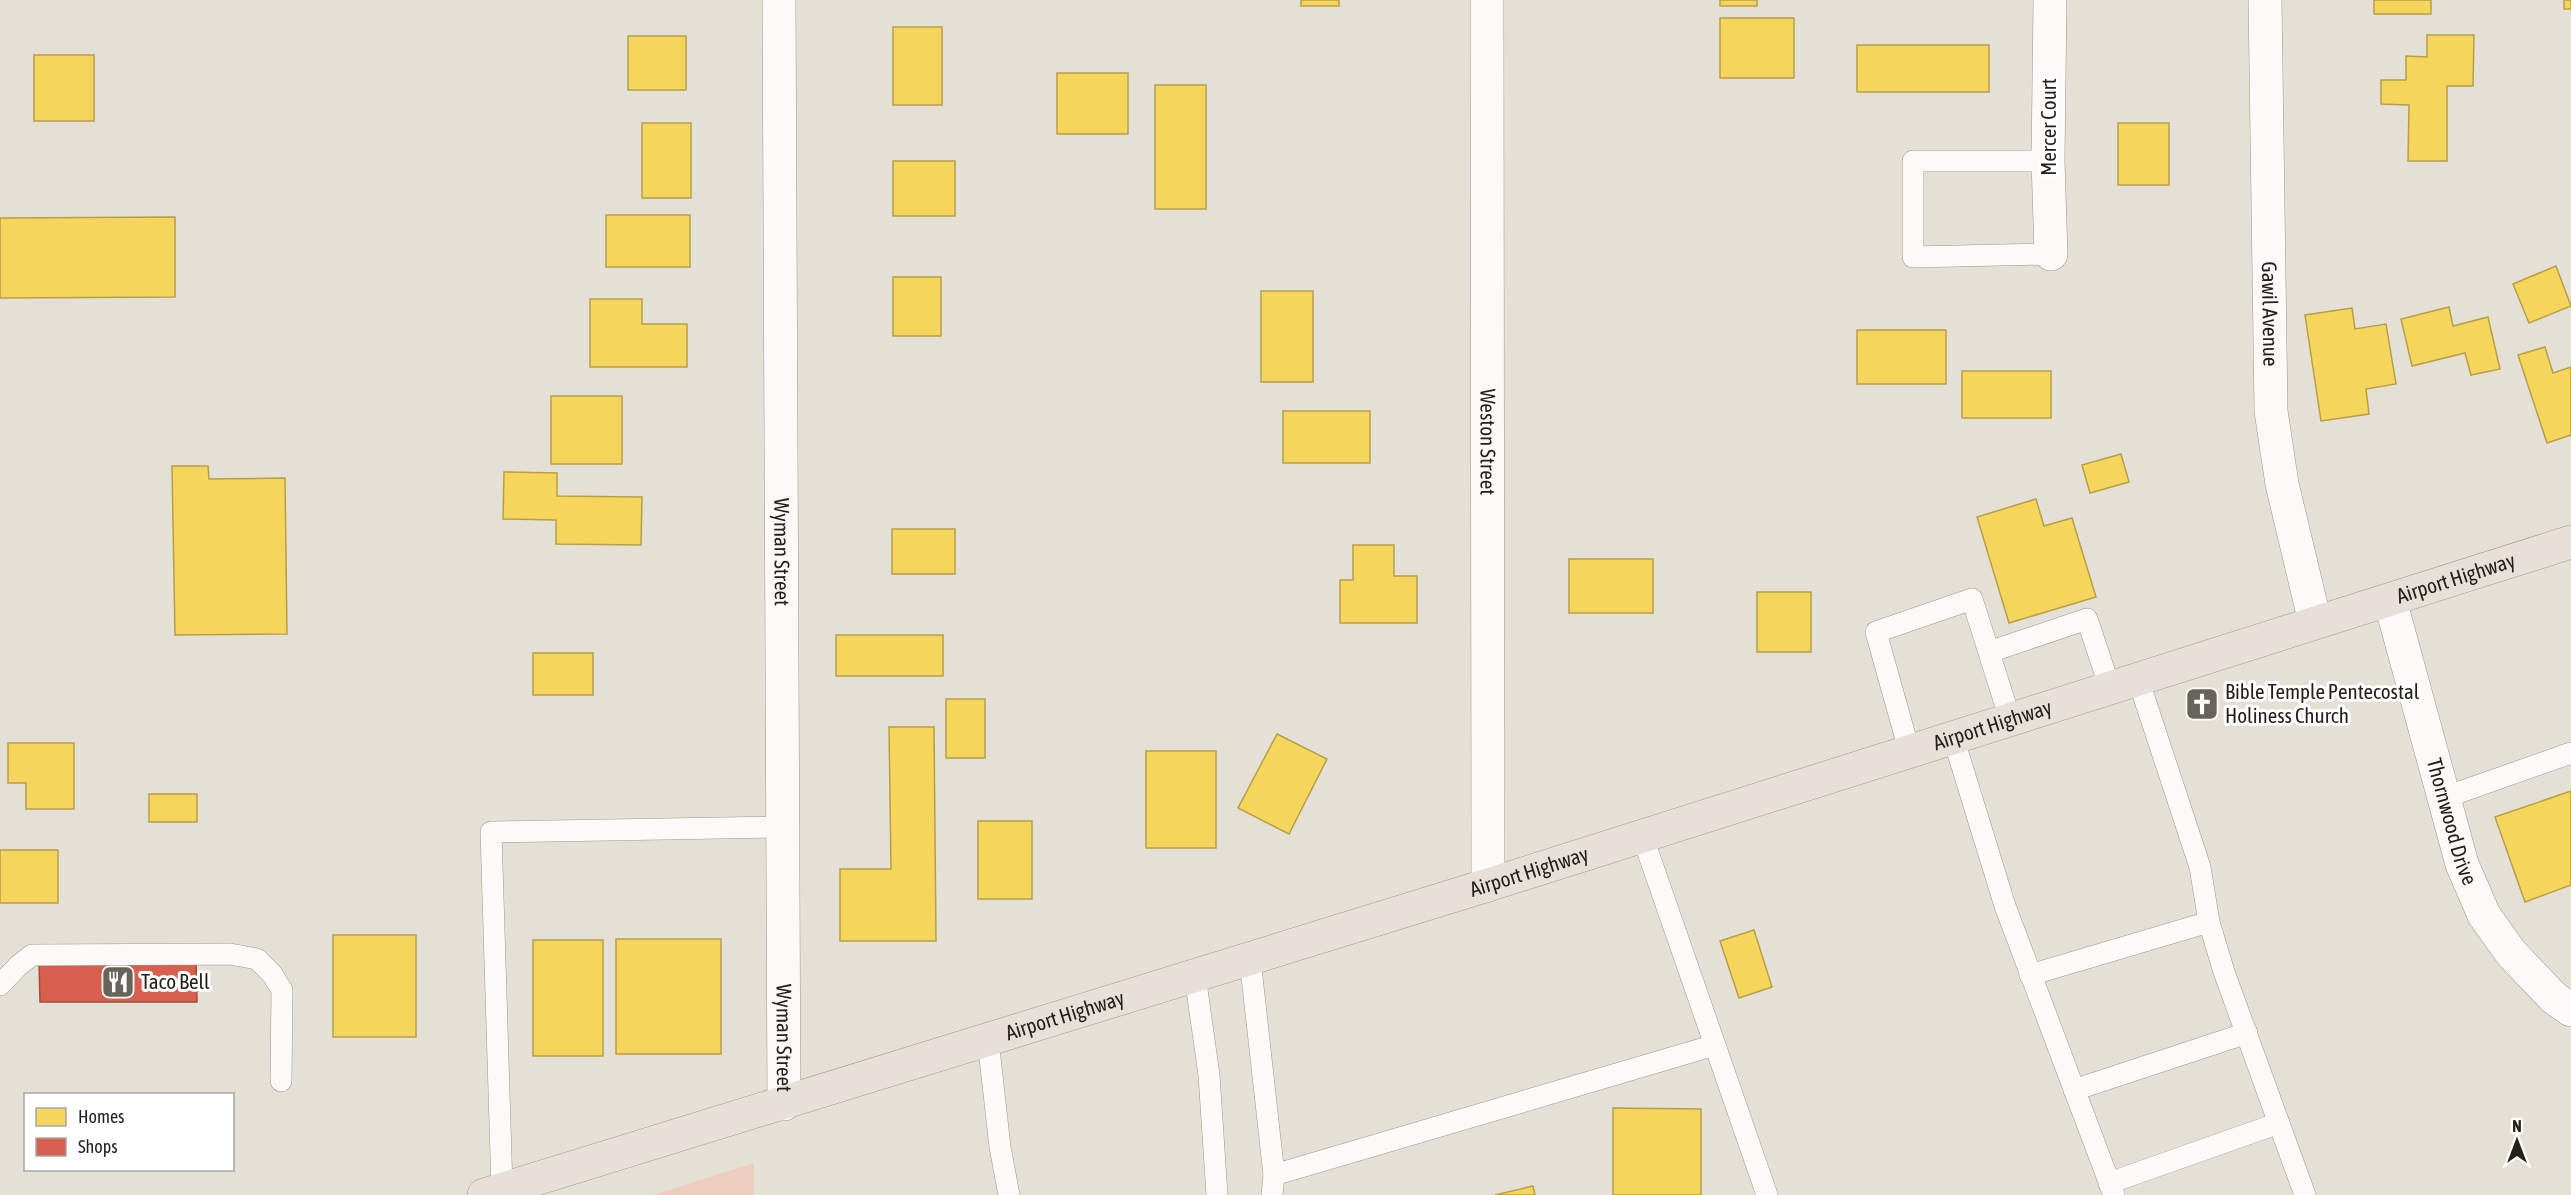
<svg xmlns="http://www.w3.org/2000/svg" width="2571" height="1195" font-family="'Asap Condensed',sans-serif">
  <rect width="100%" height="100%" fill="#e5e0d5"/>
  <polygon fill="#edcdbf" points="754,1163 754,1195 653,1195"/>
  <g fill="#f6d55c" stroke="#b79f48" stroke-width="1.5">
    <rect x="1301" y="0" width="38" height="6"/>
    <rect x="1720" y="0" width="37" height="6"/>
    <rect x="2374" y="0" width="57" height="14"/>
    <rect x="2564" y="0" width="7" height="9"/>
    <rect x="1720" y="18" width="74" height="60"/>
    <rect x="893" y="27" width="49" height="78"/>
    <polygon points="2427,35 2474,35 2473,86 2447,86 2447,161 2408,161 2409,105 2381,104 2381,80 2406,80 2406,56 2427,57"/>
    <rect x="628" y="36" width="58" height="54"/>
    <rect x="1857" y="45" width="132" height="47"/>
    <rect x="34" y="55" width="60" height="66"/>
    <rect x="1057" y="73" width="71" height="61"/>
    <rect x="1155" y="85" width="51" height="124"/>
    <rect x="642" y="123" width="49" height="75"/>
    <rect x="2118" y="123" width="51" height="62"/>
    <rect x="893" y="161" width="62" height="55"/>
    <rect x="606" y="215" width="84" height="52"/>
    <polygon points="175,217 175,297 0,298 0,218"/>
    <polygon points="2556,266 2571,306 2529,323 2513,284"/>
    <rect x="893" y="277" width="48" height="59"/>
    <rect x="1261" y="291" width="52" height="91"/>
    <polygon points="590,299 642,299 642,324 687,324 687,367 590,367"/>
    <polygon points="2449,307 2453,326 2488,317 2500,369 2471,375 2465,353 2412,366 2401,319"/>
    <polygon points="2352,308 2355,329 2386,324 2396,384 2366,389 2369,414 2321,421 2305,315"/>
    <rect x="1857" y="330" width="89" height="54"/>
    <polygon points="2545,347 2553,373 2571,367 2571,435 2547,443 2518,355"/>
    <rect x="1962" y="371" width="89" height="47"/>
    <rect x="551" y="396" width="71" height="68"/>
    <rect x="1283" y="411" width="87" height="52"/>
    <polygon points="2121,454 2129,482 2090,493 2082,465"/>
    <polygon points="172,466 208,466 209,479 285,478 287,634 175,635"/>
    <polygon points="504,472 557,473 557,496 642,497 641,545 556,544 556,520 503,519"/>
    <polygon points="2036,499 2044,526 2072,518 2096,597 2009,623 1977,517"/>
    <rect x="892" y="529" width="63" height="45"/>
    <polygon points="1353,545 1394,545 1394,576 1417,576 1417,623 1340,623 1340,580 1353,580"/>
    <rect x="1569" y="559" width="84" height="54"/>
    <rect x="1757" y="592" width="54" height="60"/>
    <rect x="836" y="635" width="107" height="41"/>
    <rect x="533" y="653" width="60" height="42"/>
    <rect x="946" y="699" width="39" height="59"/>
    <polygon points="889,727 934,727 936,941 840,941 840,869 891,869"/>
    <polygon points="1277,734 1327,759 1289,834 1238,808"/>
    <polygon points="8,743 74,743 74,809 26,809 26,783 8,783"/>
    <rect x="1146" y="751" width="70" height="97"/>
    <polygon points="2571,791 2571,885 2525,902 2495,817"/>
    <rect x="149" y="794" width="48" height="28"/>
    <rect x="978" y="821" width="54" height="78"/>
    <rect x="0" y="850" width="58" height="53"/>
    <polygon points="1754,930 1772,987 1739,998 1720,941"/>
    <rect x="333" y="935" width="83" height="102"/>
    <rect x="616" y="939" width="105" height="115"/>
    <rect x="533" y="940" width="70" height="116"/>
    <polygon points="1613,1108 1701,1109 1701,1195 1613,1195"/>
    <polygon points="1533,1186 1535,1195 1495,1195"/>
  </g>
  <polygon fill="#d6604d" stroke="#a14d3d" stroke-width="1.5" points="196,960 197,1002 40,1002 39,961"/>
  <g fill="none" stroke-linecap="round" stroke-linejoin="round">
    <defs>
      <g id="service">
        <polyline points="2048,161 1913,161 1913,257 2051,254"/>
        <polyline points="1989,652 2087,619 2110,688"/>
        <polyline points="2138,679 2200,867 2209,922 2224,972 2305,1195"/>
        <polyline points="1953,737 2005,906 2114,1195"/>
        <polyline points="1909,750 1876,632 1972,599 2010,719"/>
        <polyline points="2443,798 2571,753"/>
        <polyline points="1642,835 1767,1195"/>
        <polyline points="1250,959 1274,1175"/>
        <polyline points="2030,975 2209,922"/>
        <polyline points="1195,976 1209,1075 1217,1195"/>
        <polyline points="0,985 18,966 32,955 230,954 257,959 272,974 282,990 281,1081"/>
        <polyline points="988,1040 1000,1147 1009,1195"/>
        <polyline points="2074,1090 2247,1033"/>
        <polyline points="2109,1183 2279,1123"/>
        <polyline points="502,1189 491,832 783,827"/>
        <polyline points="1272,1195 1274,1175 1715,1045"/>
      </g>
      <g id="minor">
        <path id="s1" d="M779 0 784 1104"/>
        <path id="s2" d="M1487 0 1488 885"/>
        <polyline points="2050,0 2048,161 2051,254"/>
        <path id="s3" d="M2265 0 2271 411 2282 484 2315 622"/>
        <path id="s4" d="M2390 600 2462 864 2484 915 2511 953 2554 998 2571 1010"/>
      </g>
      <g id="primary">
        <path id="s5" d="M484 1195 1488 885 2571 542"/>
      </g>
    </defs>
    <use href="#service" stroke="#9b978f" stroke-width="22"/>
    <use href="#minor" stroke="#9b978f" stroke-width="34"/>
    <use href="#primary" stroke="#a4988a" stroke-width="34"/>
    <use href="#service" stroke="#fbfaf9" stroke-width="21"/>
    <use href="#minor" stroke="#fbfaf9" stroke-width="33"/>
    <use href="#primary" stroke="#e7e0d9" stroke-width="33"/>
  </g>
  <defs>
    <symbol id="church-square" viewBox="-11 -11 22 22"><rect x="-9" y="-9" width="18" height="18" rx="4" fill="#68645b" stroke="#fff"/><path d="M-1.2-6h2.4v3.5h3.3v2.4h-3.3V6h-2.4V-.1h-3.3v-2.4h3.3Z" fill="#fff"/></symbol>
    <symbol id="restaurant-square" viewBox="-11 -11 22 22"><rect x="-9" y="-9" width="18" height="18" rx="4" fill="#68645b" stroke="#fff"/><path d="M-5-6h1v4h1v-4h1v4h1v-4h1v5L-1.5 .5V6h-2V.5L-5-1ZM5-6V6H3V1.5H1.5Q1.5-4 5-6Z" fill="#fff"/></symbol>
  </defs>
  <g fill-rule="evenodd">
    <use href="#church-square" x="2183" y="685" width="38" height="38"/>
    <use href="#restaurant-square" x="99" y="963" width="38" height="38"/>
  </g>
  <g text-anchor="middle" stroke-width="6" stroke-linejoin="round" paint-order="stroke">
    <g font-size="21" fill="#242119" stroke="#fff">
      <text transform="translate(2049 127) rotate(-90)" y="7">Mercer Court</text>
      <text dy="7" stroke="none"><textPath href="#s3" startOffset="314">Gawil Avenue</textPath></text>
      <text dy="7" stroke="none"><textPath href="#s2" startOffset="442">Weston Street</textPath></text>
      <text dy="7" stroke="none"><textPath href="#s1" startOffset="552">Wyman Street</textPath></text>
      <text dy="7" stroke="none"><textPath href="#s5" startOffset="2066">Airport Highway</textPath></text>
      <text dy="7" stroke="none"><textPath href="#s5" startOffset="1580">Airport Highway</textPath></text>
      <text dy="7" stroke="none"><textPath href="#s4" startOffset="230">Thornwood Drive</textPath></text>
      <text dy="7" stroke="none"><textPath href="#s5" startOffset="1094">Airport Highway</textPath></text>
      <text dy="7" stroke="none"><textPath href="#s5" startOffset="608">Airport Highway</textPath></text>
      <text dy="7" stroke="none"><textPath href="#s1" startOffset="1038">Wyman Street</textPath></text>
    </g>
    <g font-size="21" fill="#242119" stroke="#fff" text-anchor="start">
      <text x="2225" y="699">Bible Temple Pentecostal<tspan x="2225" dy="24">Holiness Church</tspan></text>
      <text x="141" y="989">Taco Bell</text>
    </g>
  </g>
  <rect x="24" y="1093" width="210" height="78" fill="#ffffff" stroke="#a7a6a3" stroke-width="1.5"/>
  <rect x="36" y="1108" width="30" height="18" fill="#f6d55c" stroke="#a7a6a3" stroke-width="1.5"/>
  <text x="78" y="1123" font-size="18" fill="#242119">Homes</text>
  <rect x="36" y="1138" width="30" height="18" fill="#d6604d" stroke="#a7a6a3" stroke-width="1.5"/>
  <text x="78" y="1153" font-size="18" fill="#242119">Shops</text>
  <g transform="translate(2517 1141)" stroke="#ffffff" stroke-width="4.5" paint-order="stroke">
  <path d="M0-4.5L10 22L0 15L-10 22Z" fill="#242119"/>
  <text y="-9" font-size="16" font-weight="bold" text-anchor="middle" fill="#242119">N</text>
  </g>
</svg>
